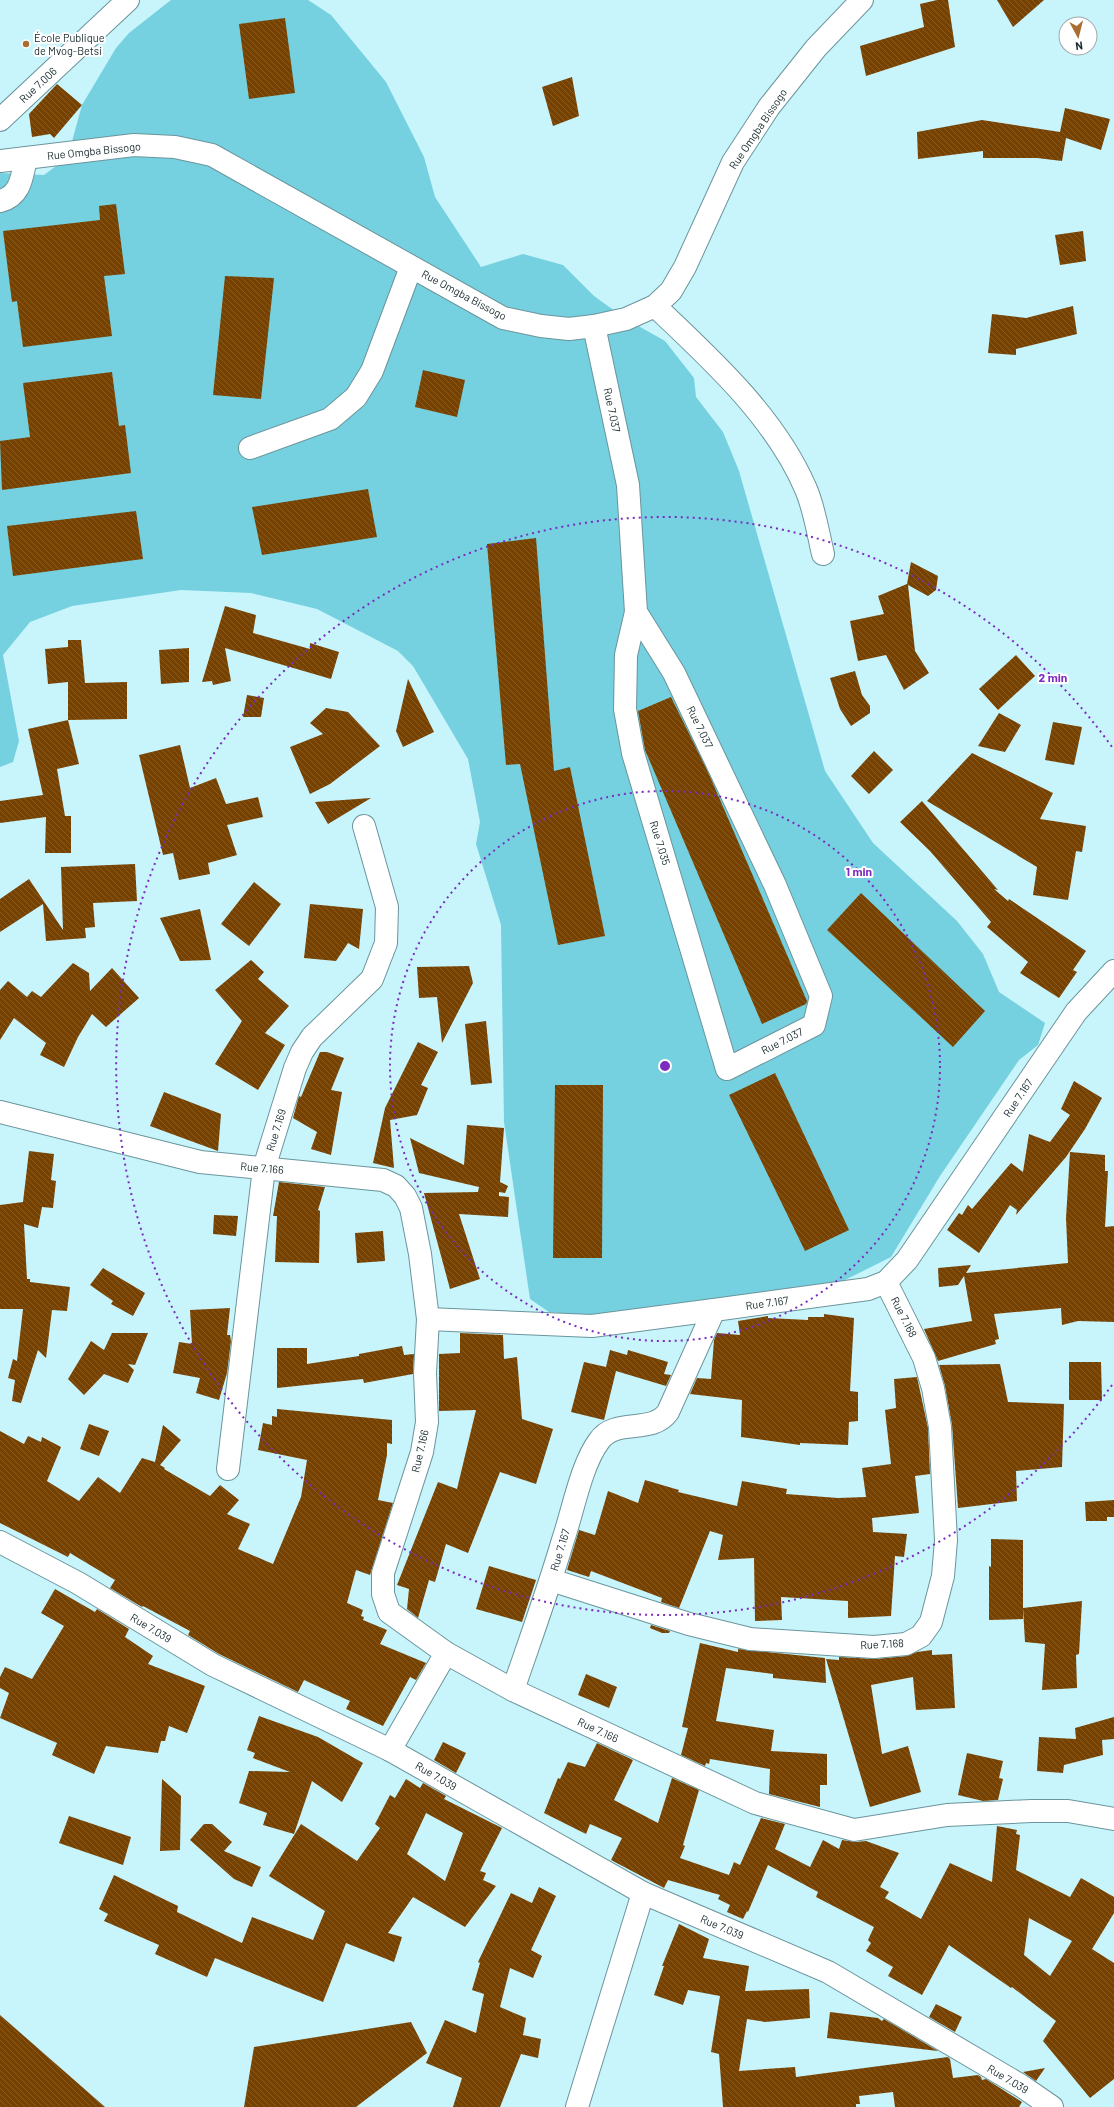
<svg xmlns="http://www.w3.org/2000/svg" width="1114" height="2107" font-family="Barlow,sans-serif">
  <defs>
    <pattern id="building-back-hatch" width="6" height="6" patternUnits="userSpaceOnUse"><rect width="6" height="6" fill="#774200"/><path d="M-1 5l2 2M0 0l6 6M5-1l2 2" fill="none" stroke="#845b26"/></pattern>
  </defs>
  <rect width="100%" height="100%" fill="#c8f4fc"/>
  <polygon fill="#75d0df" points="171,0 308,0 331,15 386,82 424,157 435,197 481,267 523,254 563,265 594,296 626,319 665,341 694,378 696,397 723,432 739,471 825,771 873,843 957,921 983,954 999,992 1045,1023 1038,1045 1019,1060 940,1176 891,1257 813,1296 666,1304 606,1317 549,1312 530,1299 504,1122 501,925 476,844 480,822 468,759 413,666 398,651 317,609 251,593 181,590 72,606 30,622 3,655 19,741 13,762 0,767 0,173 44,175 60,163 71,145 82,105 116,48 129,33"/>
  <g fill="url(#building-back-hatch)" fill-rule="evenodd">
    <polygon points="937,0 948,0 955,47 866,76 860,46 924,27 920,4"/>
    <polygon points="997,0 1044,0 1013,27"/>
    <polygon points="285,18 295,93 249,99 239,24"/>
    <polygon points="572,77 579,116 553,126 542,87"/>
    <polygon points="57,84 82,105 54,138 50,134 32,137 29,114"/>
    <polygon points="1065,108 1110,119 1101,150 1066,138 1062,161 1037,158 983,158 983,151 918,159 917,132 982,120 1060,132"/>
    <polygon points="116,204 125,274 104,276 112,336 23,347 17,301 12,302 3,231 100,220 99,206"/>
    <polygon points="1083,231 1086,261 1060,265 1055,235"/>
    <polygon points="225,276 274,278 261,399 213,395"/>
    <polygon points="1073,306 1077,334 1016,349 1016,355 988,353 992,314 1026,318"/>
    <polygon points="423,370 465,380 457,417 415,407"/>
    <polygon points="112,372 119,426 125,425 131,473 2,490 0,441 30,437 23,383"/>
    <polygon points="368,489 377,537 262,555 252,507"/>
    <polygon points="136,511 143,559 13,576 7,526"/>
    <polygon points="536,538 554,771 570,767 605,936 558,945 520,764 506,765 487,544"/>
    <polygon points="911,562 938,576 936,590 928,596 908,585 915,651 929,673 904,690 886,655 858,661 850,621 884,614 878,596 907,584"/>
    <polygon points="225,606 256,615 253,633 310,649 310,643 339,652 331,679 225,648 231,681 213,685 212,681 202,682"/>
    <polygon points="68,640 81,640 85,683 127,682 127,719 68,720 68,682 48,684 45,649 68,647"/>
    <polygon points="189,648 189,682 161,684 159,650"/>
    <polygon points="1016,655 1035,676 998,710 979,689"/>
    <polygon points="855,671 862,695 870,706 870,713 851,726 840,709 830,678"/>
    <polygon points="408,679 434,732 403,747 396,731"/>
    <polygon points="247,695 264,698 261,717 243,717"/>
    <polygon points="671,697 708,772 807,1001 806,1004 762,1024 645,750 638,711"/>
    <polygon points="326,708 348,712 380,746 330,784 310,794 290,747 323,734 310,723"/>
    <polygon points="999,713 1021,725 1005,752 978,746"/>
    <polygon points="68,720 79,764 57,769 65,816 71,816 71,853 45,853 46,817 0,823 0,801 43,795 28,729"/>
    <polygon points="1053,722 1082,727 1074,765 1045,760"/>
    <polygon points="180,745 190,788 216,778 226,804 258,797 263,817 227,825 237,855 208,863 210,874 179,880 173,853 163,855 139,755"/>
    <polygon points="874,751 893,770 869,794 851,776"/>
    <polygon points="972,753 1053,793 1040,819 1086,826 1082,852 1076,851 1068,900 1033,895 1037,867 927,801"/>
    <polygon points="371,798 328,824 315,802"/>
    <polygon points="922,801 998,890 994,889 1008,901 1009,899 1086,951 1073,970 1077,972 1059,998 1020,973 1028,962 987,927 991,922 930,851 900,822"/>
    <polygon points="135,864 137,901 93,903 95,927 85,928 86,938 46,941 43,904 0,932 0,899 29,879 63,930 61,867"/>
    <polygon points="254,882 281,904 249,946 221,924"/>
    <polygon points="861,893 985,1011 953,1047 827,930"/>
    <polygon points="310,904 363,909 359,949 348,943 336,961 304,958"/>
    <polygon points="200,909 211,960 180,961 160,918"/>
    <polygon points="251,960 264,972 258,979 289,1006 265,1033 285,1045 258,1090 215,1064 242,1021 215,990"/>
    <polygon points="73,963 89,973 90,991 112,968 139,998 106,1027 92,1014 78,1037 64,1067 40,1055 46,1043 14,1018 0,1040 0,990 8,981 27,997 32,991 41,997"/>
    <polygon points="469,966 473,983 442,1043 437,997 419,998 417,967"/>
    <polygon points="486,1021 492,1083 471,1085 465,1024"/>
    <polygon points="418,1042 438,1052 421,1085 428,1088 417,1115 390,1120 394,1168 373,1163 385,1108"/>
    <polygon points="320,1052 327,1052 344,1058 331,1090 342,1092 331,1155 311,1149 317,1132 293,1118 299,1096 301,1097"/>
    <polygon points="775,1073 849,1230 805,1251 729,1095"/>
    <polygon points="1074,1081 1102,1098 1085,1129 1066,1157 1016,1215 1017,1210 1010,1205 979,1253 947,1230 959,1213 962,1215 968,1205 972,1209 1011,1163 1023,1172 1029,1134 1050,1142 1070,1115 1061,1109"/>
    <polygon points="555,1085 603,1085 602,1258 553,1258"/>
    <polygon points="164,1092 221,1114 218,1151 150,1126"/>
    <polygon points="467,1125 504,1128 500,1182 508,1186 505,1193 499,1192 499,1196 509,1197 508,1217 459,1214 480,1279 450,1289 424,1193 478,1192 479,1187 419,1173 410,1138 464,1165"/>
    <polygon points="29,1151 54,1154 51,1180 56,1181 53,1208 42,1207 38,1228 24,1224 27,1279 30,1279 30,1282 70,1287 67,1311 52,1310 46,1358 38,1350 21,1403 12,1401 15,1380 8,1378 13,1359 17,1361 23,1309 0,1309 0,1205 23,1202"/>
    <polygon points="1070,1152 1105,1155 1105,1171 1108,1171 1105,1227 1114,1226 1114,1322 1078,1321 1062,1325 1061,1308 994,1314 999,1339 995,1340 996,1344 938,1361 924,1329 972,1321 964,1276 958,1285 939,1287 938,1268 971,1265 966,1273 1068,1263 1066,1218"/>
    <polygon points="279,1182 325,1187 318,1210 320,1211 319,1263 275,1262 277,1216 273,1216"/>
    <polygon points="214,1215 238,1216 236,1236 213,1234"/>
    <polygon points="383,1231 385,1261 357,1263 355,1233"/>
    <polygon points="103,1268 145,1293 133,1316 111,1304 113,1301 90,1285"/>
    <polygon points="230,1308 227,1335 230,1335 231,1341 227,1373 219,1400 196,1393 200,1378 173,1373 179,1342 192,1344 190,1310"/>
    <polygon points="824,1314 854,1318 850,1391 858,1392 858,1421 849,1422 848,1445 800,1443 800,1445 741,1437 742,1400 690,1394 697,1378 711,1379 714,1340 717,1333 740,1335 738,1321 768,1316 768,1318 808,1320 808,1317 824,1317"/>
    <polygon points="112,1333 148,1333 135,1365 128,1364 134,1370 128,1383 104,1374 84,1395 68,1379 91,1341 104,1350"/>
    <polygon points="460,1333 503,1335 504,1359 517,1357 522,1419 553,1429 536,1484 500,1472 468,1553 446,1544 435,1582 429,1580 418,1618 407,1609 409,1589 397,1585 438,1482 457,1489 476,1410 439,1411 439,1354 460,1353"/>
    <polygon points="402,1346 404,1355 414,1354 413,1374 364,1383 363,1379 277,1388 277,1348 307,1348 307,1364 359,1356 359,1354"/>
    <polygon points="610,1350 627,1355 628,1350 668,1362 664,1374 671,1375 666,1386 616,1371 604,1420 571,1412 584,1362 606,1367"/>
    <polygon points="1069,1362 1101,1362 1102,1400 1069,1400"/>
    <polygon points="1000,1364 1008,1402 1064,1404 1062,1467 1016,1471 1017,1501 958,1508 952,1425 945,1386 939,1365"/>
    <polygon points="917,1377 928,1428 930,1474 915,1476 919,1513 872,1518 873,1532 907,1534 904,1557 895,1556 891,1616 848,1618 848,1601 781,1597 782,1620 755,1621 754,1558 718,1560 723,1535 710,1531 679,1608 661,1602 662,1598 591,1571 589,1577 567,1570 579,1530 595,1535 608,1491 638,1503 645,1480 679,1490 678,1492 737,1506 742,1481 787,1489 786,1494 838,1498 866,1497 862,1468 891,1464 885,1410 896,1408 894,1379"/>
    <polygon points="277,1409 392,1420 392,1444 387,1443 387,1455 378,1500 393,1503 370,1575 356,1570 347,1603 363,1610 361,1616 364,1617 363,1620 387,1630 380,1644 426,1663 416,1680 410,1677 383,1726 346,1709 350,1701 304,1680 298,1692 219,1654 188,1635 190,1631 143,1606 142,1607 110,1588 115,1580 70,1553 68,1557 0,1523 0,1431 24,1444 28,1436 41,1442 42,1437 61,1447 47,1481 79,1501 98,1477 120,1493 142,1458 155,1462 163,1425 181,1440 160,1465 165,1468 164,1469 210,1496 220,1485 239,1500 227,1514 250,1524 238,1549 273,1564 301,1497 307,1460 258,1450 263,1423 272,1425 272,1416 277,1417"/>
    <polygon points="89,1424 109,1431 99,1456 80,1449"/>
    <polygon points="1114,1500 1114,1517 1107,1517 1107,1521 1086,1521 1085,1502"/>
    <polygon points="991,1539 1023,1540 1023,1619 989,1620 989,1566 991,1567"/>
    <polygon points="489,1566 536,1580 522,1622 476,1609"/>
    <polygon points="55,1589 95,1612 97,1609 129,1629 125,1637 153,1656 148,1664 205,1686 187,1733 169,1726 165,1741 161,1741 158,1753 106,1746 94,1774 52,1755 57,1743 0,1718 9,1693 0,1688 0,1677 5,1667 32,1679 64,1626 41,1613"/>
    <polygon points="1082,1601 1079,1654 1076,1655 1077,1688 1042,1690 1045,1644 1025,1642 1023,1608"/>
    <polygon points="651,1625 670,1631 669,1633 662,1633 650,1628"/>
    <polygon points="700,1643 738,1652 738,1649 825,1658 826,1683 773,1678 773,1674 726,1668 716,1721 774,1730 771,1751 827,1754 827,1785 820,1785 820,1807 769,1794 770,1769 710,1759 709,1764 706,1763 705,1766 681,1755 688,1728 682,1727"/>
    <polygon points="932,1650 932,1655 952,1654 955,1708 916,1710 913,1677 871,1685 882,1754 908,1746 921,1792 870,1807 826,1659 839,1660 839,1657 875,1659 907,1656 917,1652"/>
    <polygon points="586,1674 617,1687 609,1708 578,1695"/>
    <polygon points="259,1716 318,1737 363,1763 342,1802 312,1781 294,1834 263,1825 267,1813 239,1803 249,1771 290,1772 253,1758 255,1753 247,1750"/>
    <polygon points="1114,1717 1114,1739 1102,1740 1103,1755 1064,1765 1063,1773 1037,1771 1039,1737 1076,1739 1075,1728"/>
    <polygon points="443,1742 466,1753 456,1773 434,1760"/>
    <path d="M597 1743 633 1760 614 1800 658 1823 672 1778 699 1790 683 1845 685 1846 680 1858 729 1875 734 1862 740 1865 761 1818 785 1824 775 1849 810 1867 823 1840 839 1849 842 1840 856 1842 866 1841 899 1853 880 1887 889 1892 885 1898 921 1919 950 1863 992 1882 997 1826 1017 1830 1016 1834 1020 1835 1016 1870 1070 1897 1081 1878 1114 1897V1913L1092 1949 1114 1963V2079L1090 2098 1043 2041 1056 2021 1012 1987 1011 1988 949 1945 922 1995 888 1976 893 1967 866 1951 871 1943 868 1940 874 1927 816 1897 818 1892 768 1865 748 1912 747 1911 743 1919 727 1912 730 1905 718 1899 720 1895 668 1880 664 1888 611 1860 622 1838 590 1824 586 1834 544 1813 558 1778 560 1779 568 1762 585 1767ZM1029 1918 1072 1941 1050 1976 1024 1955Z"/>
    <polygon points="967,1753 1003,1761 999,1778 1003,1779 998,1800 983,1801 958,1795"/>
    <polygon points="162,1779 181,1796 180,1850 160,1851"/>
    <path d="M406 1779 420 1788 423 1783 446 1796 444 1799 502 1828 480 1871 486 1873 483 1880 496 1886 465 1927 413 1897 388 1933 402 1937 394 1962 346 1943 323 2002 215 1958 207 1977 155 1954 159 1945 104 1921 108 1914 99 1909 114 1875 178 1906 177 1912 242 1943 252 1917 313 1940 325 1911 269 1876 301 1824 357 1861 380 1828 375 1824 390 1795 395 1798ZM426 1813 463 1833 445 1881 407 1854Z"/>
    <polygon points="69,1816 131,1837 123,1865 59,1843"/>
    <polygon points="204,1824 212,1824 232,1842 224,1851 261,1867 252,1887 234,1879 190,1840"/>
    <polygon points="539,1887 556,1896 531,1950 542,1956 533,1978 510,1968 500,2007 526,2018 523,2035 541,2039 538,2058 521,2054 500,2107 453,2107 462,2078 426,2063 445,2020 476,2033 484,1994 472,1990 480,1963 478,1962 511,1893 532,1903"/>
    <polygon points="679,1924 709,1939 703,1958 749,1966 745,1991 809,1989 810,2018 765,2022 747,2019 739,2071 795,2067 796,2077 948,2057 950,2059 953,2078 978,2075 981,2077 982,2080 986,2079 1022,2102 1019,2107 895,2107 893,2092 859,2096 860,2104 856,2104 856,2107 723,2107 719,2054 711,2052 720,1996 688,1990 683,2005 654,1995 664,1966 662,1966"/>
    <polygon points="936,2004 962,2017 955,2032 929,2017"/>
    <polygon points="830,2012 878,2018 882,2021 884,2019 938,2051 827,2038"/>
    <polygon points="0,2015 105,2107 0,2107"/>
    <polygon points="411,2022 427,2053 356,2107 244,2107 254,2047"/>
    <polygon points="1045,2068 1036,2081 1023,2072"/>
  </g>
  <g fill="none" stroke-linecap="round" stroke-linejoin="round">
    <defs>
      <g id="minor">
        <polyline points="0,120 128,0"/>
        <polyline points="0,161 134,145 175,147 212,155 503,318 541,326 569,329 594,326 626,319 655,306 671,291 685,267 733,162 769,107 816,48 862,0"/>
        <path d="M0 201C21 196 22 176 26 158"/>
        <path d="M655 306C710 358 774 416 805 487 814 506 818 533 823 554"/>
        <polyline points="594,326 628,485 636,612 674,673 775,885 821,996 814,1025 727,1069 633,753 625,709 626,655 636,612"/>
        <polyline points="250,448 330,419 356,397 372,371 411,267"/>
        <polyline points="0,1112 200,1162 383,1180 396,1186 405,1196 411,1208 420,1254 428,1319 425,1373 427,1422 422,1452 383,1573 383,1594 389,1612 446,1653 513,1690 755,1803 854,1830 947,1815 1031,1811 1068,1811 1114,1819"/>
        <polyline points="428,1319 592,1326 714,1310"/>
        <polyline points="228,1469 264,1168 295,1068 302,1052 312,1037 372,979 386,943 387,907 364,826"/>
        <polyline points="0,1542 78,1583 213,1665 390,1750 643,1893 828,1972 1020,2085 1052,2107"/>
        <polyline points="551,1580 689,1624 750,1639 874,1647 906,1644 921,1636 931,1622 943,1576 946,1540 940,1427 933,1388 924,1358 886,1282"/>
        <path d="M513 1690C530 1640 548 1591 563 1540 573 1511 581 1465 599 1441 615 1417 652 1435 668 1412L714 1310 868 1289 886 1282 907 1260 1076 1012 1114 971"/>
        <polyline points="390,1750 446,1653"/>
        <polyline points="577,2107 643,1893"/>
      </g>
    </defs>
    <use href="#minor" stroke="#6b959c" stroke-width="24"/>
    <use href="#minor" stroke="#fff" stroke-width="22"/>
  </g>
  <g fill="none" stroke="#7b2cbf" stroke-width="2" stroke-dasharray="2 4">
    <circle cx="665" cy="1066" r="275"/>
    <path d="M1112 1385A549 549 0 1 1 1112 747"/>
  </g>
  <circle fill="#aa6c31" stroke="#fff" stroke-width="1.5" cx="26" cy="44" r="4"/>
  <g text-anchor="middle" stroke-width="4" stroke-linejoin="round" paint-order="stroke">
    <g font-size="11" fill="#17282b" stroke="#fff" text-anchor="start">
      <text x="34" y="42">École Publique<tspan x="34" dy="13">de Mvog-Betsi</tspan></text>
    </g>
    <g font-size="11" fill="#17282b" stroke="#fff">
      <text transform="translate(38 85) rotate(-43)" y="4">Rue 7.006</text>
      <text transform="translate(758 129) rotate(-56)" y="4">Rue Omgba Bissogo</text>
      <text transform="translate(94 151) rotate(-6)" y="4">Rue Omgba Bissogo</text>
      <text transform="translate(464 295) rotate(28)" y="4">Rue Omgba Bissogo</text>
      <text transform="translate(612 410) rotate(78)" y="4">Rue 7.037</text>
      <text transform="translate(700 727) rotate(64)" y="4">Rue 7.037</text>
      <text transform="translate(660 843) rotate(73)" y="4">Rue 7.035</text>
      <text transform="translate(782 1041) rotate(-27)" y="4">Rue 7.037</text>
      <text transform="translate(1018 1098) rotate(-56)" y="4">Rue 7.167</text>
      <text transform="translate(276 1130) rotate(-73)" y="4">Rue 7.169</text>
      <text transform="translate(262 1168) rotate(5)" y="4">Rue 7.166</text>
      <text transform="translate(767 1303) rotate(-8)" y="4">Rue 7.167</text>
      <text transform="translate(904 1317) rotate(63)" y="4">Rue 7.168</text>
      <text transform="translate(420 1451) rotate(-77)" y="4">Rue 7.166</text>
      <text transform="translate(560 1550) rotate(-73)" y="4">Rue 7.167</text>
      <text transform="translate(151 1628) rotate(31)" y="4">Rue 7.039</text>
      <text transform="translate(882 1644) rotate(-3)" y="4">Rue 7.168</text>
      <text transform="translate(598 1730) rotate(25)" y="4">Rue 7.166</text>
      <text transform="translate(436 1776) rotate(30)" y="4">Rue 7.039</text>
      <text transform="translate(722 1927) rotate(23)" y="4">Rue 7.039</text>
      <text transform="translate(1008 2079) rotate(31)" y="4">Rue 7.039</text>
    </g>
  </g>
  <circle cx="665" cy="1066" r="6" fill="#7b2cbf" stroke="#fff" stroke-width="2"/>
  <g font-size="12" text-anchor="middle" font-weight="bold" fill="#7b2cbf" stroke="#fff" stroke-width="4" stroke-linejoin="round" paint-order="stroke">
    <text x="1053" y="682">2 min</text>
    <text x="859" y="876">1 min</text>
  </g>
  <g transform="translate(1078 36) rotate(173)"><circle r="19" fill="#ffffff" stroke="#a2a9aa"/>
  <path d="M0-3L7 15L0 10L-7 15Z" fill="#aa6c31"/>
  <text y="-6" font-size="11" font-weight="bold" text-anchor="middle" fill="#17282b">N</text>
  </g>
</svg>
